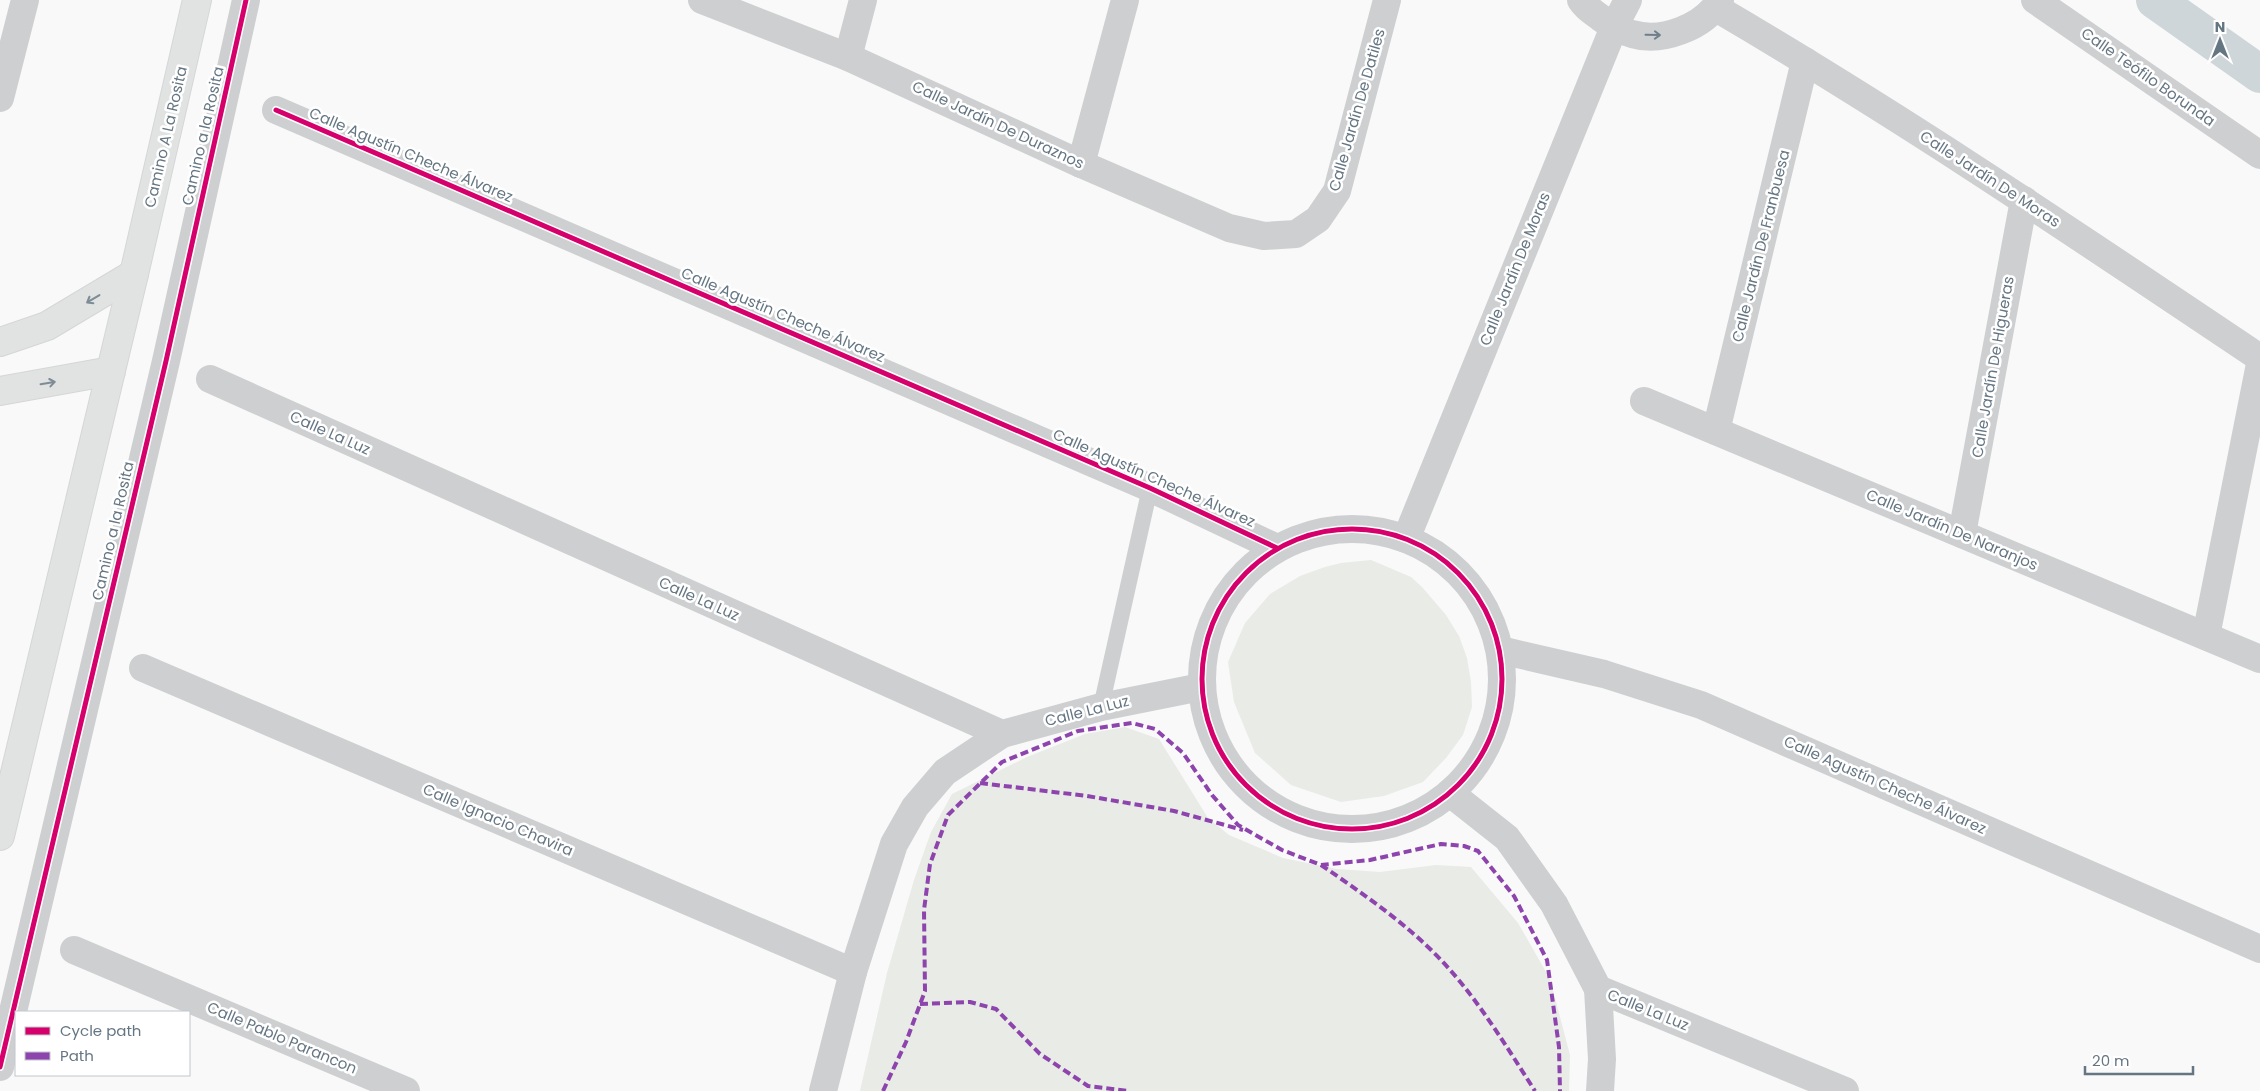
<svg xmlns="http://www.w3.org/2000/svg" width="2260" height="1091" font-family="Poppins,sans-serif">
  <rect width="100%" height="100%" fill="#f9f9f9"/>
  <g fill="#e8ebe6">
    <polygon points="1371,560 1411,577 1422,587 1446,615 1459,636 1467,658 1471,682 1472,707 1463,735 1446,758 1423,782 1384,796 1341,802 1291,785 1255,753 1234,702 1228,662 1245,623 1270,594 1300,576 1325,567 1341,563"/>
    <polygon points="1125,727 1159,739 1208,818 1229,835 1283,858 1337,869 1380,872 1436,865 1471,867 1518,923 1550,979 1570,1055 1569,1091 860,1091 887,973 914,880 931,832 952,794 1027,757 1085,734"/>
  </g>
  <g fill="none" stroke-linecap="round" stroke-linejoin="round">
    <polyline stroke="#ced6d9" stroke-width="38" points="2155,0 2260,74"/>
    <defs>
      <g id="secondary">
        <polyline points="0,342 47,326 134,274"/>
        <polyline points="0,391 111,371"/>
        <polyline points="0,836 134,274 197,0"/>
      </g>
    </defs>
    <use href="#secondary" stroke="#d5d6d7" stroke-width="30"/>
    <polyline stroke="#cecfd0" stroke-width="16" points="1101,707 1150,488"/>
    <g stroke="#cecfd0" stroke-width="28">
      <polyline points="702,0 848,57 1081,164 1229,228 1264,236 1296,234 1318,219 1337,191 1387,0"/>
      <path d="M1581 0C1586 8 1593 12 1601 18 1611 25 1620 31 1632 34 1662 43 1704 27 1720 0"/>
      <polyline points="2035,0 2260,155"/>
      <path d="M1716 8C1902 117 2081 238 2260 358"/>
      <polyline points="848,57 863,0"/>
      <polyline points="0,98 25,0"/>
      <polyline points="276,110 1150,488 1277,548"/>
      <polyline points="1081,164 1125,0"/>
      <polyline points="210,379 1002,734"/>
      <polyline points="1644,401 2260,659"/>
      <polyline points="1716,431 1805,61"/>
      <circle cx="1352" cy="679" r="150"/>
      <polyline points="1962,534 2024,200"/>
      <polyline points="1406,539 1614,27 1628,0"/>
      <polyline points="2206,636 2260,364"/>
      <polyline points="1500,650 1604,674 1701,705 2260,949"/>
      <polyline points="143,668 853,972"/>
      <polyline points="1450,793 1507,838 1554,904 1598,989 1845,1091"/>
      <polyline points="74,950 406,1091"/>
      <polyline points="1598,989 1602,1059 1600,1091"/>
      <polyline points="0,1067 166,361 246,0"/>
      <polyline points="823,1091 853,972 894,844 915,807 945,772 1002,734 1101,707 1201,687"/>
    </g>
    <use href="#secondary" stroke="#e1e2e2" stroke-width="28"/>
    <g stroke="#8e44ad" stroke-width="4" stroke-dasharray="8 4" stroke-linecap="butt">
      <polyline points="980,783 1087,796 1174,811 1243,830"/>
      <path d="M1321 865C1362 893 1407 924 1441 960 1478 999 1506 1046 1535 1091"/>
      <polyline points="920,1004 970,1002 996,1009 1040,1054 1088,1086 1129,1091"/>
      <polyline points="883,1091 906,1042 925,991 924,910 930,864 948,815 1002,762 1078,731 1132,723 1155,729 1183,753 1212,795 1238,825 1282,850 1321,865 1370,860 1441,844 1464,846 1478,851 1514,896 1547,960 1559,1047 1560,1091"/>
    </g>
    <defs>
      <g id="cycleway">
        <polyline points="276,110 1150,488 1277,548"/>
        <circle cx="1352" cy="679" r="150"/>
        <polyline points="0,1067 166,361 246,0"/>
      </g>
    </defs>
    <use href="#cycleway" stroke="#fff" stroke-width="8"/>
    <use href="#cycleway" stroke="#d6006c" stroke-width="5"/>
  </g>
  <defs><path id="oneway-shaft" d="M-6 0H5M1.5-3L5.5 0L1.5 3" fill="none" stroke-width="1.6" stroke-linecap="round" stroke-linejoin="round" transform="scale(1.25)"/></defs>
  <use stroke="#707f8b" href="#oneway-shaft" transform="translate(1653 35) rotate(1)"/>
  <g stroke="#7e8c96">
    <use href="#oneway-shaft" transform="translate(93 299) rotate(149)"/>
    <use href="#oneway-shaft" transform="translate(48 383) rotate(-9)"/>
  </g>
  <g text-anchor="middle" stroke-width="5" stroke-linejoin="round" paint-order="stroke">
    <g font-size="15" fill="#657683" stroke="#fff">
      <text transform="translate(2148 77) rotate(35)" y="5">Calle Teófilo Borunda</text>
      <text transform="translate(1357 110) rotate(-74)" y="5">Calle Jardín De Datiles</text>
      <text transform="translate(998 125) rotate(25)" y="5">Calle Jardín De Duraznos</text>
      <text transform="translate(203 136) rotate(-77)" y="5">Camino a la Rosita</text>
      <text transform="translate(166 137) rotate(-77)" y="5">Camino A La Rosita</text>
      <text transform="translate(411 155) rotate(23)" y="5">Calle Agustín Cheche Álvarez</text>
      <text transform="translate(1990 179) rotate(33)" y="5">Calle Jardín De Moras</text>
      <text transform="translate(1761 246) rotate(-76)" y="5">Calle Jardín De Franbuesa</text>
      <text transform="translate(1515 269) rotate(-68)" y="5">Calle Jardín De Moras</text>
      <text transform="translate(783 315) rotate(23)" y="5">Calle Agustín Cheche Álvarez</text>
      <text transform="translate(1993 367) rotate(-80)" y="5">Calle Jardín De Higueras</text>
      <text transform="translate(330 433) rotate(24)" y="5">Calle La Luz</text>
      <text transform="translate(1154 478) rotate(24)" y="5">Calle Agustín Cheche Álvarez</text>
      <text transform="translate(1952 530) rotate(23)" y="5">Calle Jardín De Naranjos</text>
      <text transform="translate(113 531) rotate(-77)" y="5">Camino a la Rosita</text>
      <text transform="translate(699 599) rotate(24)" y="5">Calle La Luz</text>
      <text transform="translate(1087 711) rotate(-14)" y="5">Calle La Luz</text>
      <text transform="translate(1885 785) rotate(24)" y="5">Calle Agustín Cheche Álvarez</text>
      <text transform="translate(498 820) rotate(23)" y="5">Calle Ignacio Chavira</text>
      <text transform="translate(1648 1010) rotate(22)" y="5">Calle La Luz</text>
      <text transform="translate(282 1038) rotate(23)" y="5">Calle Pablo Parancon</text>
    </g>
  </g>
  <rect x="15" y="1011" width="175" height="65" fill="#ffffff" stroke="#c1c8cd"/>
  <rect x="25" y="1027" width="25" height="8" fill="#d6006c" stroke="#c1c8cd"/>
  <text x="60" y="1036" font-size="15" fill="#657683">Cycle path</text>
  <rect x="25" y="1052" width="25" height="8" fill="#8e44ad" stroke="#c1c8cd"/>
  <text x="60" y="1061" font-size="15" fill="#657683">Path</text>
  <g transform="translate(2220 40)" stroke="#ffffff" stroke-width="4" paint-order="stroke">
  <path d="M0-4L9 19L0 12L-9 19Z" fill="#657683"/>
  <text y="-8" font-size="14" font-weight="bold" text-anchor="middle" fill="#657683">N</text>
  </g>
  <path d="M2085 1066v8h108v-8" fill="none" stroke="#657683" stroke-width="2.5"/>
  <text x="2092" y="1066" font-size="15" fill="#657683" stroke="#ffffff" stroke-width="4" paint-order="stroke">20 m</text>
</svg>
